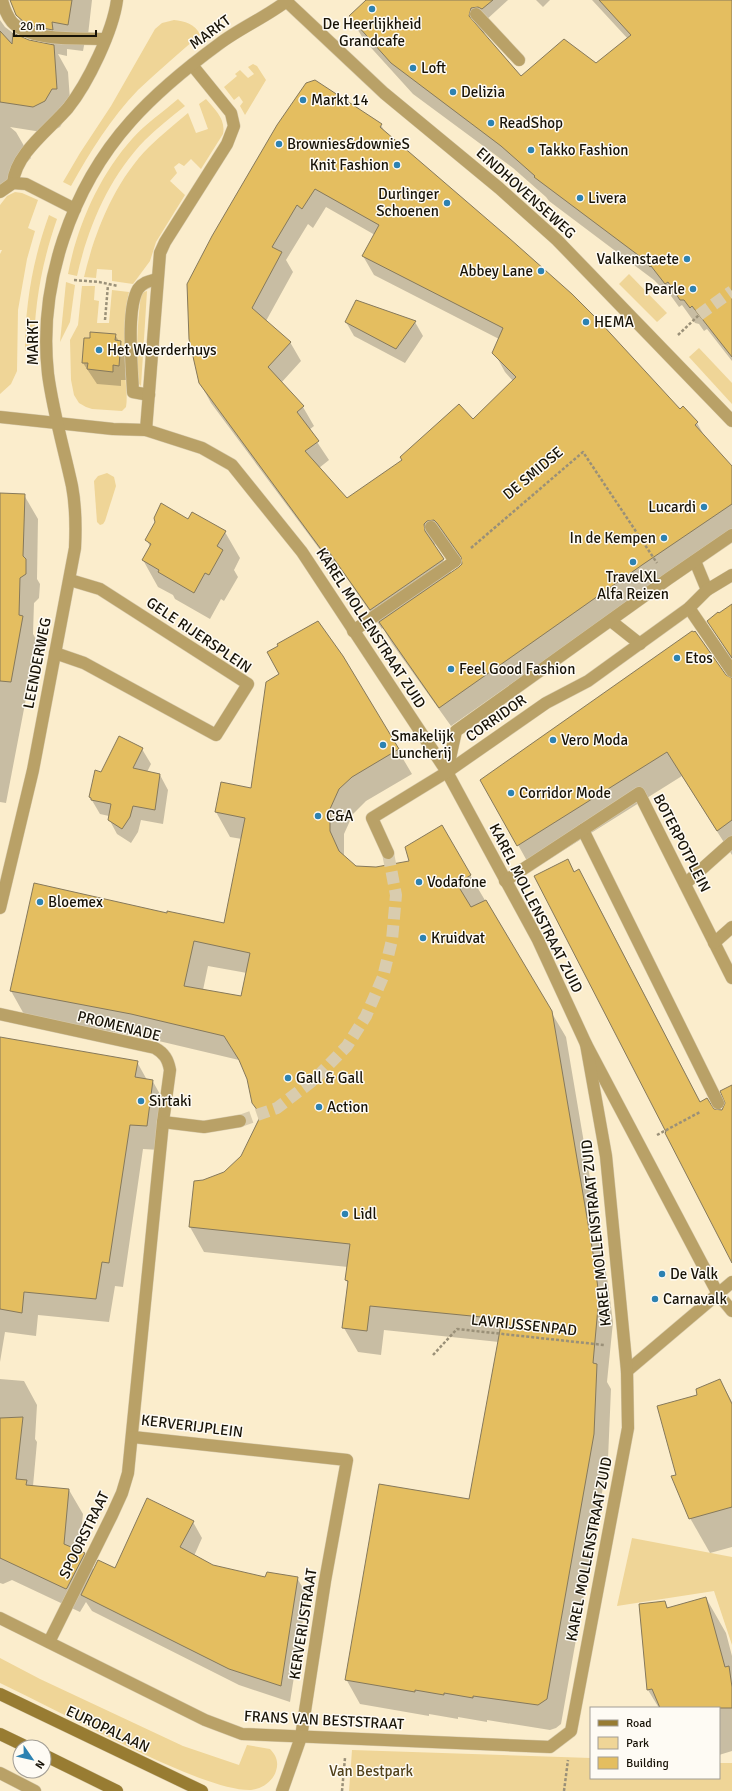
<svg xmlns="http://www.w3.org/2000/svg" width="732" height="1791" font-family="Signika,sans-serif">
  <rect width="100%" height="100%" fill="#fbedcc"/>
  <g fill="#efd597">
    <path d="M174 20C184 21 196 24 200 35 179 53 158 71 138 90 111 118 90 152 71 186L63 182 80 153 111 106 155 29 162 23Z"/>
    <polygon points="253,64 257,66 266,80 245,115 240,106 243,102 239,96 234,100 224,87 237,76 235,74 240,70 248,78 254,74 248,67"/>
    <path d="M178 99 185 106C171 117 157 128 145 140 109 177 88 227 77 276L68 274C77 226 99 176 132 139 145 124 163 112 178 99Z"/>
    <path d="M206 99C215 110 226 119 223 134L201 169 191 159 184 166 179 163 174 167 177 173 170 181 185 195 156 242 150 261 133 284 112 281V270L97 269 96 278 84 277C95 231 115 181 149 147 161 135 175 124 188 113L196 133 208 129 199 104Z"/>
    <polygon points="15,192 22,193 38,200 28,228 35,231 27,259 18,310 17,371 11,384 0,394 0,254 2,250 0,250 0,205 7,196"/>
    <path d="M49 215 57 219C42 262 34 305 34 351H25C25 304 33 259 49 215Z"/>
    <polygon points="629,274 667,313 657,322 619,284"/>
    <polygon points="66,282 75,285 70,322 60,342"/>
    <path d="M82 286H95L94 300 99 301 97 323H109L112 290 129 292C123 317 124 344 125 370 125 383 128 395 126 407L122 411 92 409 86 407 79 403 74 395 71 380 70 340 78 325Z"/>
    <path d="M147 291 141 386 139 384C136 354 137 325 141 295L144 292Z"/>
    <polygon points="699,348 732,383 732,404 689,357"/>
    <polygon points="107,473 114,477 116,486 105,521 103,524 100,525 97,522 94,481 98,476"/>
    <polygon points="632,1538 732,1557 732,1645 714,1591 617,1606"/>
    <path d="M0 1658 40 1679 183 1746 239 1765 247 1745 270 1749C276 1755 279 1762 276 1771 273 1781 262 1789 251 1790 215 1791 138 1751 104 1735 69 1717 35 1700 0 1683Z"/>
    <polygon points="352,1750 591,1758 591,1778 719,1778 719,1763 732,1763 732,1791 349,1791"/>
  </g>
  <g fill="#0003" fill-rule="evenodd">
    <polygon points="20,0 92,0 88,35 86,35 83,51 67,49 67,56 58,54 68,72 71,114 67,115 60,127 48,133 10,127 16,132 31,158 0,188 0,20 5,27 17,36 33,42 17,15"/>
    <polygon points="368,0 508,0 485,21 485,32 483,35 521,77 596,64 628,39 592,0 732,0 732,361 707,329 704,331 699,324 695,323 682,305 679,307 666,289 664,290 654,280 549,201 546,197 513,168 413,94 364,40 350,17"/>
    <polygon points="536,0 550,0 543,7"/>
    <path d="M381 125 386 134 680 411 683 408 697 423 706 439 732 467V530L451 726 391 642 383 628 382 629 339 567 335 570 211 403 200 383 188 284ZM326 207 375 235 363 256 374 275 499 339 494 352 505 372 513 381 473 420 347 500 319 468 329 460 309 430 314 426 303 407 281 383 301 361 290 342 266 321 293 272 286 260 308 224 313 228ZM446 539 463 561V564L452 574 435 547V544L438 540Z"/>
    <polygon points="346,322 415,322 423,336 405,363 354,336"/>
    <polygon points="115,335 129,356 127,380 121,380 121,386 97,384 83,363"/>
    <polygon points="0,493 24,495 38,519 37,579 40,584 39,598 34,603 33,634 37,641 6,803 0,802"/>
    <polygon points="225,532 240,558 234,570 238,577 224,601 221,599 210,619 175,599 173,595 158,587 143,560 150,547 147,540"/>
    <polygon points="732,605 732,660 708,621"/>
    <path d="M342 656 412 774 366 801 353 814 344 834V857L356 867 376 868 410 862 441 826 566 1037 608 1284 613 1322 607 1382 611 1389 608 1459 561 1724 556 1728 550 1730 487 1720V1722L458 1717V1719L429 1714V1716L360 1704 346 1679 470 1500 499 1342 384 1330 381 1355 358 1352 344 1328 348 1284 346 1280 348 1267 204 1252 190 1227 203 1181 224 1173 242 1157 261 1117 253 1103 248 1079 239 1060 146 1038 25 1016 11 991 35 885 168 915 225 924 242 839 230 837 216 812 251 789ZM208 966 247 973 242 998 203 990Z"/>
    <polygon points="725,676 732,679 732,855 682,776 532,870 482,780"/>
    <polygon points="142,749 151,764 147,772 160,775 168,790 163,824 141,820 138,832 131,843 117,834 109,819 109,816 100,814 90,797 101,773"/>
    <polygon points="567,861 575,873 579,871 595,899 700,1102 713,1110 722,1111 732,1086 732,1257 668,1133"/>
    <polygon points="0,1039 137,1062 147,1080 152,1080 166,1105 160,1150 143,1149 123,1287 115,1286 109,1322 38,1315 36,1336 5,1332 0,1362"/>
    <polygon points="0,1379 24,1381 37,1405 35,1439 37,1442 33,1486 69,1490 83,1514 79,1552 84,1554 94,1571 115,1569 193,1522 202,1538 194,1556 213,1566 266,1578 297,1578 307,1595 290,1702 239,1685 92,1611 86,1602 80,1612 12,1580 3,1584 0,1583"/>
    <polygon points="720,1380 732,1402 732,1547 710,1553 690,1518 677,1476 698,1396"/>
    <polygon points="706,1598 726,1633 732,1656 732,1751 719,1755 719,1708 659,1708 648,1690 640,1605 665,1602 668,1608"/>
  </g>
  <g fill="#e4be60" stroke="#86795b" fill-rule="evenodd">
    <polygon points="10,0 72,0 68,25 52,22 53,30 33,26 24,22 16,15"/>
    <polygon points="366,0 493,0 482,9 478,7 471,8 469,16 521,76 564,39 596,63 631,35 599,0 732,0 732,357 692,306 690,308 684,300 680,300 668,282 665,284 651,266 650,267 642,258 534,177 535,176 501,146 391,63 349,16"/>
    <polygon points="0,31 12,44 13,33 29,40 54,45 57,89 52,89 45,101 33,107 0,102"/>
    <path d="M315 80 382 124 380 127 509 238 572 294 599 321 680 409 683 406 698 422 695 425 732 466V504L642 565 439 708 379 622 459 567 462 564 461 557 437 523 434 520 427 521 424 524 425 531 444 559 370 610 327 549 323 552 199 383 189 339 187 284 212 236 277 125 306 83ZM315 189 379 225 362 256 503 328 492 353 516 377 473 419 459 404 400 457 402 460 347 498 305 451 319 441 297 412 304 406 268 367 291 342 252 308 282 252 272 247 297 205 302 209Z"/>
    <polygon points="356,300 416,321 396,349 345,322"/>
    <polygon points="90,332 116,334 115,340 121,341 119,366 113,365 113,372 87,369 88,363 82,363 84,338 90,338"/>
    <polygon points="0,493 25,494 23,556 26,559 26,574 20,578 19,615 23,616 11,682 0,681"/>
    <polygon points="161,503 188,519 192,512 226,531 217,546 223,550 209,575 205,573 194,593 158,572 159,570 142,560 151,544 145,540 155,522 154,518"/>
    <polygon points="732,604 732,658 707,621 718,612 719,613"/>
    <path d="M318 621 343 656 399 749 352 777 339 789 330 809V831L339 851 356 866 376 867 409 861 405 847 442 825 471 875 457 884 471 907 486 900 552 1011 594 1259 599 1296 593 1363 597 1364 594 1434 547 1699 538 1705 473 1696V1698L444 1693V1695L415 1690V1692L345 1680 379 1484 469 1499 502 1319 370 1306 367 1331 342 1328 348 1281 345 1280 350 1244 189 1227 194 1181 203 1180 224 1172 241 1156 261 1115 252 1103 247 1079 239 1060 224 1036 131 1014 10 991 34 883 167 913V911L224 923 245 818 215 812 221 782 251 788 266 682 279 674 267 652 278 646 277 644ZM194 941 250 953 241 996 184 986Z"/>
    <polygon points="692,631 694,632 695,631 726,675 732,678 732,820 717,831 667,752 517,846 480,780"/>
    <polygon points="119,736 143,748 133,768 160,774 155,810 133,806 130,817 122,829 108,820 111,804 91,800 91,798 89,797 95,770 101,772"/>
    <polygon points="568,859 574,872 579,869 700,1102 707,1098 714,1109 722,1110 725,1103 720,1091 732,1085 732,1263 665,1133 666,1132 534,876"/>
    <polygon points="0,1037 138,1061 135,1077 153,1080 147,1126 130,1125 109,1263 102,1262 96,1299 24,1292 22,1313 0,1309"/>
    <polygon points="720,1379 732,1404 732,1507 689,1519 671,1476 676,1475 657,1406 697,1395 696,1389"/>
    <polygon points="23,1417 16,1479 27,1480 26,1485 69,1489 64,1544 85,1553 67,1588 66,1589 0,1558 0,1418"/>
    <polygon points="147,1498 194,1521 180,1547 213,1565 265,1577 267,1572 298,1577 281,1686 229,1669 81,1595 98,1560 115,1568"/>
    <polygon points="706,1597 725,1667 729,1666 732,1687 732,1708 660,1708 652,1689 647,1690 639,1604 665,1601 667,1608"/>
  </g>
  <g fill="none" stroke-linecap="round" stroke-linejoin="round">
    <g stroke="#d9ccae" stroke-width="12" stroke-dasharray="12 6" stroke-linecap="butt">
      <polyline points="699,315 732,291"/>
      <polyline points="240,1121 277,1108 315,1079 347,1046 366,1016 383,977 392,940 396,895 388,853"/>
    </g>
    <defs>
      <g id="lane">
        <polyline points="476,14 519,60"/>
        <path d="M149 395 133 392C132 367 126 309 138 289 143 282 150 281 157 279"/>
        <polyline points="431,527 455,561"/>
        <polyline points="55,653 84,663 216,735 248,684 100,589 70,580"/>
        <polyline points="583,830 718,1103"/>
        <polyline points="685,884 732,842"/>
      </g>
      <g id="street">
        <path d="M2 0C4 8 7 16 12 22 30 42 81 38 105 39"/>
        <polyline points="285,0 384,93 499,188 557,240 732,421"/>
        <path d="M13 183C15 154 50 129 68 108 88 83 113 31 117 0"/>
        <polyline points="0,192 13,183 26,184 75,209"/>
        <polyline points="0,417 113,429 146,430 202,448 232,465 302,552 447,772 538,940 586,1044 718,1294 732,1311"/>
        <polyline points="146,430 160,253 165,242 227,144 234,126 231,113 192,65"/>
        <polyline points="695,561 707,590"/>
        <polyline points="689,608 732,671"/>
        <polyline points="611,621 640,644"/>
        <polyline points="353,631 455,561"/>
        <polyline points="447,772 456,731 668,579 732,535"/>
        <polyline points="388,853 372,818 447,772 546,703 588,681 689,608 707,590 732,575"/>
        <polyline points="505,881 639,793 732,978"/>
        <path d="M0 908 33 770 75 548C76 527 76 507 72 486 64 449 53 412 48 374 38 285 71 188 131 121 156 93 189 66 219 44 240 28 268 16 288 0"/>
        <polyline points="714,943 732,927"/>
        <path d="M0 1014 155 1048C164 1053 168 1059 170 1070L163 1122 128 1473 122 1493 112 1515 49 1642"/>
        <polyline points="163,1122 204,1127 240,1121"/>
        <polyline points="627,1371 732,1282"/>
        <polyline points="133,1437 347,1460 325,1581 301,1737 282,1791"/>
        <polyline points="0,1618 205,1720 242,1734 550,1747 571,1731 628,1428 627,1371 606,1156 586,1044"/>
        <polyline points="0,1773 35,1791"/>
      </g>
      <g id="secondary">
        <polyline points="0,1694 202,1791"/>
        <polyline points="0,1734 27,1747"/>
        <polyline points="44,1755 117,1791"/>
      </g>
    </defs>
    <use href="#lane" stroke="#d7caac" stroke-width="13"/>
    <use href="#street" stroke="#d7caac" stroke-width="13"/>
    <use href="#secondary" stroke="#d7caac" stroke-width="13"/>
    <g stroke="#9a9078" stroke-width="2.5" stroke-dasharray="3 2" stroke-linecap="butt">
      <polyline points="74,280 99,282 118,286"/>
      <polyline points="105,320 108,285"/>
      <polyline points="678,335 699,315"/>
      <polyline points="471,548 583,452 657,563"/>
      <polyline points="657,1135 700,1112"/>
      <polyline points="433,1355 457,1329 604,1345"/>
      <polyline points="342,1791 345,1758"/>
      <polyline points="564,1791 568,1760"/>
    </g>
    <use href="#lane" stroke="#b9a167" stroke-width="12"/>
    <use href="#street" stroke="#b9a167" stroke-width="12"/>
    <use href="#secondary" stroke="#987c32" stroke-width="12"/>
  </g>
  <g fill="#2d82b1" stroke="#fefbf4" stroke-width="1.5">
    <circle cx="372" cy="9" r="4"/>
    <circle cx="413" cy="68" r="4"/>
    <circle cx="453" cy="92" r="4"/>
    <circle cx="303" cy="100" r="4"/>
    <circle cx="491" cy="123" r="4"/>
    <circle cx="279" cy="144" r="4"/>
    <circle cx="531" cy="150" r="4"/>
    <circle cx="397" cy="165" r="4"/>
    <circle cx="580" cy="198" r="4"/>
    <circle cx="447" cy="203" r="4"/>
    <circle cx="687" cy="259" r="4"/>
    <circle cx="541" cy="271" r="4"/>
    <circle cx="693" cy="289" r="4"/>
    <circle cx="586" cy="322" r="4"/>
    <circle cx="99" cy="350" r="4"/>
    <circle cx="704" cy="507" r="4"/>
    <circle cx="664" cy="538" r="4"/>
    <circle cx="633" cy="562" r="4"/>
    <circle cx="677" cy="658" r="4"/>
    <circle cx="451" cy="669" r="4"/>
    <circle cx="553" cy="740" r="4"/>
    <circle cx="383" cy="745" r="4"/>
    <circle cx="511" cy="793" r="4"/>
    <circle cx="318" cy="816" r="4"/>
    <circle cx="419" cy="882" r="4"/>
    <circle cx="40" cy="902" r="4"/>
    <circle cx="423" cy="938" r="4"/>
    <circle cx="288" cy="1078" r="4"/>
    <circle cx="141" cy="1101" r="4"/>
    <circle cx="319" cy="1107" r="4"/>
    <circle cx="345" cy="1214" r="4"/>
    <circle cx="662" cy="1274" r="4"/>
    <circle cx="655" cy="1299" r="4"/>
  </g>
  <g text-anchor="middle" stroke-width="3" stroke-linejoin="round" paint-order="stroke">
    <g font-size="15" fill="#181307" stroke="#fefbf4" text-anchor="start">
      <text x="372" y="29" text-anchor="middle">De Heerlijkheid<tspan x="372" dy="17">Grandcafe</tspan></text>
      <text x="421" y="73">Loft</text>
      <text x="461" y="97">Delizia</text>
      <text x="311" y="105">Markt 14</text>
      <text x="499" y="128">ReadShop</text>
      <text x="287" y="149">Brownies&amp;downieS</text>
      <text x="539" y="155">Takko Fashion</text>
      <text x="389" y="170" text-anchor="end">Knit Fashion</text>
      <text x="439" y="199" text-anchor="end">Durlinger<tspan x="439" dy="17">Schoenen</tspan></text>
      <text x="588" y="203">Livera</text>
      <text x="679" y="264" text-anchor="end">Valkenstaete</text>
      <text x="533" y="276" text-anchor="end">Abbey Lane</text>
      <text x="685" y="294" text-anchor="end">Pearle</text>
      <text x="594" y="327">HEMA</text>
      <text x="107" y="355">Het Weerderhuys</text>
      <text x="696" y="512" text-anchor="end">Lucardi</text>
      <text x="656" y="543" text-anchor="end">In de Kempen</text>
      <text x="633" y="582" text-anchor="middle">TravelXL<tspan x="633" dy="17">Alfa Reizen</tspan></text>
      <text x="685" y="663">Etos</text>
      <text x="459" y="674">Feel Good Fashion</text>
      <text x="391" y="741">Smakelijk<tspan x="391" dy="17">Luncherij</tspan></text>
      <text x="561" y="745">Vero Moda</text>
      <text x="519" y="798">Corridor Mode</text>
      <text x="326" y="821">C&amp;A</text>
      <text x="427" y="887">Vodafone</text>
      <text x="48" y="907">Bloemex</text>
      <text x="431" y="943">Kruidvat</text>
      <text x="296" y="1083">Gall &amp; Gall</text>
      <text x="149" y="1106">Sirtaki</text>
      <text x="327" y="1112">Action</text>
      <text x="353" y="1219">Lidl</text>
      <text x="670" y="1279">De Valk</text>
      <text x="663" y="1304">Carnavalk</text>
    </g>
    <g font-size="15" fill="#181307" stroke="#fefbf4">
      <text transform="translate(210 32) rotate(-36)" y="5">MARKT</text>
      <text transform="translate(526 193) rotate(42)" y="5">EINDHOVENSEWEG</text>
      <text transform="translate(33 342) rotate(-90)" y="5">MARKT</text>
      <text transform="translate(533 473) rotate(-40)" y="5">DE SMIDSE</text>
      <text transform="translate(371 628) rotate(57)" y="5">KAREL MOLLENSTRAAT ZUID</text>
      <text transform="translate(199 635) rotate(34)" y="5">GELE RIJERSPLEIN</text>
      <text transform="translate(37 663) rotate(-79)" y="5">LEENDERWEG</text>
      <text transform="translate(496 718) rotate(-35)" y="5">CORRIDOR</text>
      <text transform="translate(682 843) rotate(63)" y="5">BOTERPOTPLEIN</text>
      <text transform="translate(536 908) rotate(63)" y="5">KAREL MOLLENSTRAAT ZUID</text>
      <text transform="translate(119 1026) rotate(14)" y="5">PROMENADE</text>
      <text transform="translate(596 1233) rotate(-96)" y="5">KAREL MOLLENSTRAAT ZUID</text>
      <text transform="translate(524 1325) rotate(6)" y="5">LAVRIJSSENPAD</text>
      <text transform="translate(192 1426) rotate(7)" y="5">KERVERIJPLEIN</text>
      <text transform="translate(84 1535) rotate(-64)" y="5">SPOORSTRAAT</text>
      <text transform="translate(589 1549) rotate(-79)" y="5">KAREL MOLLENSTRAAT ZUID</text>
      <text transform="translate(303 1624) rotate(-81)" y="5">KERVERIJSTRAAT</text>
      <text transform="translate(324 1720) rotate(3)" y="5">FRANS VAN BESTSTRAAT</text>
      <text transform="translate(108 1729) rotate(25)" y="5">EUROPALAAN</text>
    </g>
    <g font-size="15" fill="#514119" stroke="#fefbf4">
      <text x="371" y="1776">Van Bestpark</text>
    </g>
  </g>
  <rect x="590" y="1707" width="130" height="72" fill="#fefbf4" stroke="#a29e95"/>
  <rect x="598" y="1720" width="20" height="6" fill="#987c32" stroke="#a29e95"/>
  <text x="626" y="1727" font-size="12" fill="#181307">Road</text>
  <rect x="598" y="1737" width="20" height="12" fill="#efd597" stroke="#a29e95"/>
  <text x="626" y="1747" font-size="12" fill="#181307">Park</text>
  <rect x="598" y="1757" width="20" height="12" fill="#e4be60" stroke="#a29e95"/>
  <text x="626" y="1767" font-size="12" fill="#181307">Building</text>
  <g transform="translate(32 1759) rotate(124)"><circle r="19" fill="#fefbf4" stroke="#a29e95"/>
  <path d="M0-3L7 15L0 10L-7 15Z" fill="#2d82b1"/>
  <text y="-6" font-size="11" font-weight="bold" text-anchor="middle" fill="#181307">N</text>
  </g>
  <path d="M14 30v6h82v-6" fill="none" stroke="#181307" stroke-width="2"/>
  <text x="20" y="30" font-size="12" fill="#181307" stroke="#fefbf4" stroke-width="3" paint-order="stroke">20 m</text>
</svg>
